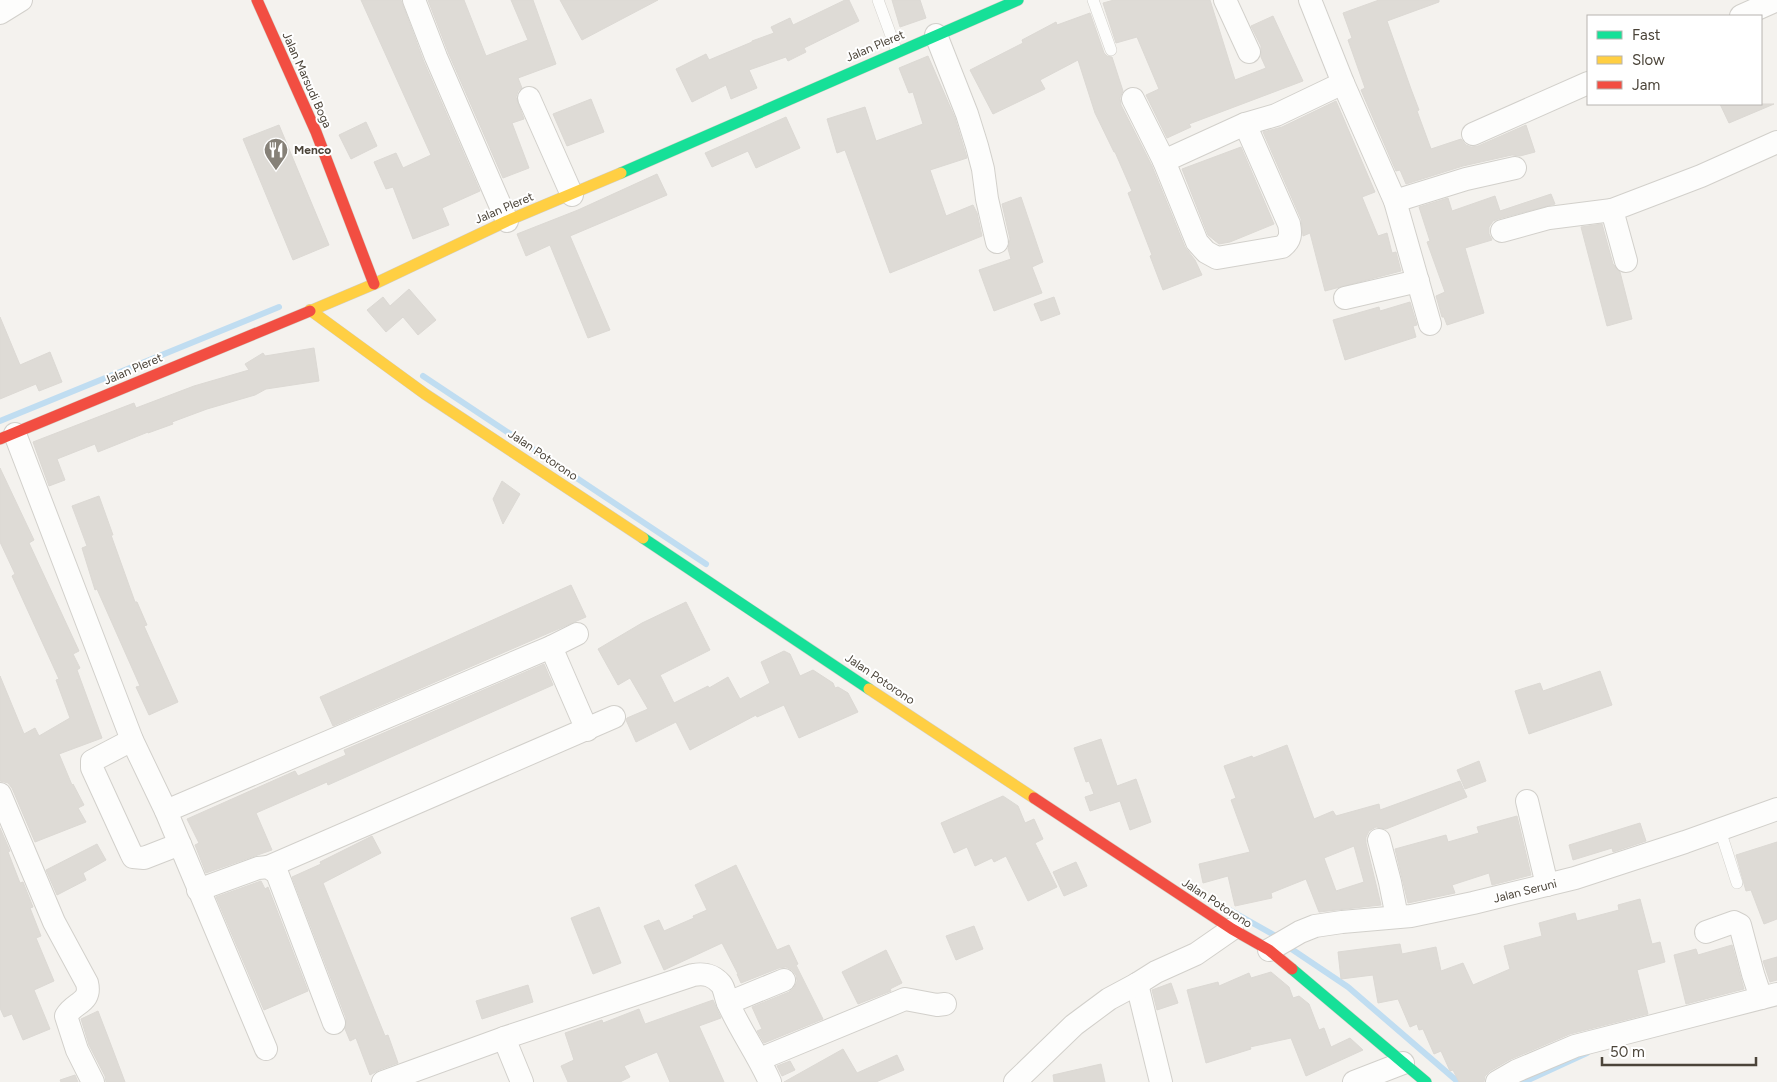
<svg xmlns="http://www.w3.org/2000/svg" width="1777" height="1082" font-family="Figtree,sans-serif">
  <rect width="100%" height="100%" fill="#f4f2ee"/>
  <g fill="none" stroke-linecap="round" stroke-linejoin="round">
    <g stroke="#c0ddf1" stroke-width="6">
      <polyline points="423,376 706,564"/>
      <polyline points="0,421 279,307"/>
      <polyline points="1219,904 1274,935"/>
      <polyline points="1287,946 1348,987 1457,1081"/>
      <polyline points="1524,1082 1587,1053"/>
    </g>
  </g>
  <g fill="#dedbd6" stroke="#dcd9d4" fill-rule="evenodd">
    <polygon points="361,0 401,0 424,62 480,191 442,208 449,225 413,239 393,187 386,189 374,162 396,153 403,168 431,155"/>
    <polygon points="428,0 464,0 486,56 528,40 511,0 533,0 556,64 518,78 522,88 518,91 516,97 524,119 512,123 529,168 503,178 448,52"/>
    <polygon points="560,0 658,0 582,40"/>
    <polygon points="845,0 849,0 859,21 804,48 806,52 788,61 786,57 749,70 757,88 731,99 726,85 692,102 676,69 706,54 709,60 752,42 752,41 774,33 771,27 790,18 793,25"/>
    <polygon points="892,0 920,0 926,18 900,27"/>
    <polygon points="1114,0 1210,0 1235,80 1266,68 1261,57 1261,46 1251,26 1273,16 1303,81 1189,124 1191,127 1167,138 1146,95 1159,89 1137,37 1116,43 1103,3"/>
    <polygon points="1379,0 1439,0 1439,2 1387,21 1411,89 1419,110 1417,111 1431,149 1461,139 1466,145 1471,147 1478,146 1526,125 1535,152 1520,156 1512,155 1463,166 1406,184 1400,170 1396,171 1361,90 1365,88 1348,40 1352,38 1343,13"/>
    <polygon points="1090,13 1104,53 1107,56 1112,57 1123,91 1120,98 1121,105 1152,166 1185,247 1195,260 1202,275 1163,290 1150,256 1152,255 1128,193 1132,191 1115,152 1114,152 1095,113 1078,60 1040,80 1045,89 993,114 970,70 1023,43 1022,40 1056,22 1057,25"/>
    <polygon points="928,56 955,118 967,158 930,170 946,216 973,205 977,213 982,236 890,273 845,150 837,153 827,119 865,107 876,141 923,124 913,92 909,93 899,68"/>
    <polygon points="591,99 604,132 567,146 553,114"/>
    <polygon points="1336,101 1375,192 1362,197 1378,236 1387,233 1392,253 1396,252 1401,271 1325,291 1310,233 1303,236 1301,219 1263,132 1282,127"/>
    <polygon points="1720,104 1774,104 1729,123"/>
    <polygon points="786,117 800,148 756,168 748,151 712,167 705,153"/>
    <polygon points="366,122 377,146 351,159 339,135"/>
    <polygon points="279,125 329,245 293,260 243,139"/>
    <polygon points="1241,147 1274,224 1230,242 1219,244 1208,235 1182,169"/>
    <polygon points="657,174 667,195 570,236 610,330 588,338 550,245 526,256 517,234 578,210"/>
    <polygon points="1551,194 1555,204 1498,219 1493,221 1489,227 1489,234 1492,240 1465,248 1484,313 1447,325 1444,317 1442,317 1436,296 1445,292 1427,242 1430,241 1419,207 1448,198 1452,211 1495,196 1500,211"/>
    <polygon points="1021,197 1043,262 1032,267 1042,293 994,311 979,270 1011,259 1008,249 1010,239 1002,204"/>
    <polygon points="1602,224 1613,264 1620,272 1632,319 1607,326 1581,227"/>
    <polygon points="409,289 436,320 418,335 403,317 386,332 367,310 383,297 390,306"/>
    <polygon points="1054,297 1060,314 1041,321 1034,304"/>
    <polygon points="1410,302 1417,325 1413,326 1416,337 1345,360 1333,320 1379,307 1380,311"/>
    <polygon points="0,317 20,365 50,352 62,382 39,391 36,384 0,399"/>
    <polygon points="314,348 319,381 266,389 255,395 207,409 172,422 173,424 148,433 148,432 98,452 95,444 57,459 65,480 49,486 33,442 134,403 136,408 194,386 249,370 245,364 263,353 265,356"/>
    <polygon points="0,468 34,540 29,543 79,651 73,654 80,668 77,670 102,738 59,754 72,785 73,784 84,805 78,808 86,822 35,842 12,788 8,783 0,781 0,676 24,734 35,728 39,736 70,718 56,680 59,679 12,576 15,574 0,542"/>
    <polygon points="502,481 520,494 503,524 493,499"/>
    <polygon points="99,496 113,535 111,535 135,602 137,602 147,625 144,626 178,702 149,715 136,687 140,686 97,589 95,590 82,548 87,546 72,506"/>
    <polygon points="571,585 586,617 333,726 320,697"/>
    <polygon points="686,602 710,650 660,675 674,703 708,686 709,688 728,677 740,699 770,683 761,662 784,651 790,654 800,676 813,670 833,683 835,688 838,687 848,693 858,712 799,738 784,705 757,717 756,715 690,750 676,722 636,742 626,720 627,718 648,709 630,678 618,685 598,649 642,623"/>
    <polygon points="544,664 553,685 328,785 327,782 256,813 272,850 206,873 195,845 199,843 187,819 295,771 298,776 346,755 344,750"/>
    <polygon points="1600,671 1612,705 1529,734 1515,691 1540,683 1543,691"/>
    <polygon points="1101,739 1117,786 1136,779 1151,822 1130,830 1120,801 1090,811 1085,797 1094,794 1089,781 1086,782 1074,748"/>
    <path d="M1287 745 1314 819 1333 811 1336 816 1379 804 1380 810 1460 781 1467 797 1386 829 1376 827 1369 831 1366 837V843L1381 905 1319 912 1306 879 1271 893 1272 898 1235 906 1228 876 1203 883 1199 864 1250 852 1231 800 1236 798 1224 766 1252 756 1253 758ZM1354 846 1364 882 1336 891 1324 858Z"/>
    <polygon points="1479,761 1486,781 1465,789 1457,770"/>
    <polygon points="1003,796 1018,806 1025,823 1034,819 1043,839 1035,843 1057,887 1028,901 1006,856 994,862 992,858 975,866 967,847 954,853 941,823"/>
    <polygon points="1517,816 1531,875 1492,885 1489,873 1452,885 1455,893 1408,903 1395,849 1446,835 1448,842 1479,833 1477,827"/>
    <polygon points="1640,823 1646,841 1613,852 1612,848 1573,860 1569,845"/>
    <polygon points="0,828 10,851 8,852 20,883 23,882 33,907 30,908 41,936 36,938 54,981 34,990 50,1029 23,1040 12,1014 4,1017 0,1008"/>
    <polygon points="372,836 381,853 323,883 385,1036 388,1035 398,1063 379,1070 370,1075 356,1038 350,1041 345,1029 346,1018 292,877 321,864 320,862"/>
    <polygon points="1777,842 1777,919 1764,924 1751,890 1746,891 1736,855"/>
    <polygon points="97,844 106,860 83,873 86,880 57,895 46,870"/>
    <polygon points="1076,862 1087,886 1064,896 1053,872"/>
    <polygon points="736,865 777,950 789,945 798,964 796,965 823,1019 764,1043 757,1031 762,1029 752,1007 789,992 794,988 797,981 796,975 792,970 786,967 779,968 741,983 737,974 738,974 722,943 664,970 644,926 659,920 664,931 694,918 693,916 707,910 695,885"/>
    <polygon points="261,881 265,889 268,887 308,991 264,1010 216,897"/>
    <polygon points="1640,899 1652,944 1660,942 1665,962 1637,970 1648,1014 1570,1034 1509,1060 1490,1071 1485,1076 1484,1082 1459,1082 1453,1070 1450,1071 1441,1051 1434,1054 1423,1029 1419,1030 1417,1024 1410,1027 1398,999 1378,1003 1373,975 1341,979 1338,952 1400,944 1402,954 1436,947 1441,971 1463,963 1473,985 1510,969 1504,946 1542,936 1539,923 1575,913 1577,921 1619,910 1618,905"/>
    <polygon points="599,907 621,963 593,974 571,918"/>
    <polygon points="974,926 983,949 956,960 946,936"/>
    <polygon points="1732,945 1744,989 1686,1004 1674,955 1696,949 1698,955"/>
    <polygon points="886,950 902,983 890,989 891,991 858,1004 842,972"/>
    <polygon points="1777,957 1777,980 1770,982 1763,961"/>
    <polygon points="1271,972 1289,987 1293,998 1299,996 1309,1004 1319,1030 1324,1028 1331,1047 1350,1038 1363,1050 1306,1076 1291,1038 1250,1047 1251,1049 1206,1063 1187,990 1218,982 1219,986 1249,973 1251,978"/>
    <polygon points="1171,983 1178,1003 1157,1010 1152,990"/>
    <polygon points="528,985 533,1002 482,1019 476,1001"/>
    <polygon points="713,1000 721,1018 699,1026 724,1082 670,1082 657,1052 624,1066 630,1077 620,1082 568,1082 561,1066 574,1060 565,1033 602,1020 603,1023 639,1009 645,1024"/>
    <polygon points="98,1011 108,1037 125,1082 106,1082 105,1076 89,1045 81,1019"/>
    <polygon points="843,1049 857,1073 897,1055 904,1070 876,1082 784,1082"/>
    <polygon points="790,1061 795,1070 782,1076 777,1066"/>
    <polygon points="1101,1064 1105,1082 1054,1082 1053,1075"/>
    <polygon points="75,1075 78,1082 61,1082 60,1080"/>
  </g>
  <g fill="none" stroke-linecap="round" stroke-linejoin="round">
    <defs>
      <g id="lane">
        <polyline points="878,0 897,52"/>
        <polyline points="1093,0 1111,50"/>
        <polyline points="1720,830 1737,883"/>
      </g>
      <g id="street">
        <polyline points="414,0 436,57 507,221"/>
        <polyline points="1225,0 1249,52"/>
        <polyline points="1310,0 1343,83 1395,201 1430,324"/>
        <polyline points="0,13 21,0"/>
        <polyline points="1741,16 1777,0"/>
        <polyline points="936,35 967,114 977,146 983,169 987,199 997,242"/>
        <polyline points="529,98 572,195"/>
        <polyline points="1133,99 1164,161 1245,124 1276,115 1343,83"/>
        <polyline points="1473,134 1588,83"/>
        <path d="M1164 161 1197 242 1206 252 1217 258 1282 247C1291 240 1291 234 1289 224L1245 124"/>
        <polyline points="1395,201 1466,179 1515,168"/>
        <polyline points="1502,231 1549,218 1612,210"/>
        <polyline points="1626,261 1612,210 1701,176 1777,142"/>
        <polyline points="1345,298 1418,281"/>
        <polyline points="15,434 132,740 166,811 266,1049"/>
        <polyline points="551,647 587,730"/>
        <polyline points="132,740 92,761 92,768 131,853 133,857 144,858 180,844"/>
        <path d="M0 794 54 922 87 983C92 1003 74 1002 66 1016L77 1050 93 1082"/>
        <polyline points="1527,801 1547,885"/>
        <polyline points="166,811 551,647 577,634"/>
        <polyline points="1379,840 1390,882 1397,917"/>
        <polyline points="268,867 614,717"/>
        <polyline points="198,890 258,868 268,867 277,873 334,1023"/>
        <polyline points="1706,932 1734,922 1740,925 1753,974 1761,998"/>
        <polyline points="1269,950 1300,932 1315,926 1342,922 1411,916 1473,903 1575,878 1685,842 1777,809"/>
        <polyline points="1137,984 1161,1082"/>
        <polyline points="728,1003 784,980"/>
        <polyline points="504,1038 522,1082"/>
        <polyline points="760,1059 905,999 937,1005 945,1004"/>
        <path d="M383 1082 504 1038 693 975C705 973 713 975 721 984 725 989 725 997 728 1003 740 1030 758 1055 770 1082"/>
        <polyline points="1015,1082 1074,1025 1109,999 1137,984 1156,972 1196,954 1232,929"/>
        <polyline points="1354,1082 1403,1063"/>
        <polyline points="1497,1082 1516,1071 1575,1046 1777,994"/>
      </g>
      <g id="fast">
        <polyline points="621,173 1018,0"/>
        <polyline points="643,538 869,689"/>
        <polyline points="1292,969 1426,1082"/>
      </g>
      <g id="slow">
        <polyline points="310,310 425,394 643,538"/>
        <polyline points="310,311 374,284 507,221 621,173"/>
        <polyline points="869,689 1034,798"/>
      </g>
      <g id="jam">
        <polyline points="257,0 316,132 374,284"/>
        <polyline points="0,439 310,311"/>
        <polyline points="1034,798 1232,929 1269,950 1292,969"/>
      </g>
    </defs>
    <use href="#lane" stroke="#d2d0cb" stroke-width="12"/>
    <use href="#street" stroke="#d2d0cb" stroke-width="24"/>
    <use href="#fast" stroke="#d3cfc5" stroke-width="12"/>
    <use href="#slow" stroke="#d3cfc5" stroke-width="12"/>
    <use href="#jam" stroke="#d3cfc5" stroke-width="12"/>
    <use href="#lane" stroke="#fdfdfc" stroke-width="11"/>
    <use href="#street" stroke="#fdfdfc" stroke-width="22"/>
    <use href="#fast" stroke="#16e098" stroke-width="11"/>
    <use href="#slow" stroke="#ffcf43" stroke-width="11"/>
    <use href="#jam" stroke="#f24e42" stroke-width="11"/>
  </g>
  <defs>
    <symbol id="restaurant-pin" viewBox="-11 -11 22 30"><path d="M0 17L-7.5 6A9.5 9.5 0 1 1 7.5 6Z" fill="#868178" stroke="#fff"/><path d="M-5-6h1v4h1v-4h1v4h1v-4h1v5L-1.5 .5V6h-2V.5L-5-1ZM5-6V6H3V1.5H1.5Q1.5-4 5-6Z" fill="#fff"/></symbol>
  </defs>
  <g fill-rule="evenodd">
    <use href="#restaurant-pin" x="262" y="136" width="28" height="38"/>
  </g>
  <g text-anchor="middle" stroke-width="4" stroke-linejoin="round" paint-order="stroke">
    <g font-size="12" fill="#4b4439" stroke="#fff">
      <text transform="translate(875 46) rotate(-23)" y="4">Jalan Pleret</text>
      <text transform="translate(307 80) rotate(66)" y="4">Jalan Marsudi Boga</text>
      <text transform="translate(504 208) rotate(-23)" y="4">Jalan Pleret</text>
      <text transform="translate(133 369) rotate(-23)" y="4">Jalan Pleret</text>
      <text transform="translate(543 455) rotate(34)" y="4">Jalan Potorono</text>
      <text transform="translate(880 679) rotate(34)" y="4">Jalan Potorono</text>
      <text transform="translate(1525 891) rotate(-14)" y="4">Jalan Seruni</text>
      <text transform="translate(1217 903) rotate(33)" y="4">Jalan Potorono</text>
    </g>
    <g font-size="12" font-weight="bold" fill="#4b4439" stroke="#fff" text-anchor="start">
      <text x="294" y="154">Menco</text>
    </g>
  </g>
  <rect x="1587" y="15" width="175" height="90" fill="#ffffff" stroke="#b7b4b0"/>
  <rect x="1597" y="31" width="25" height="8" fill="#16e098" stroke="#b7b4b0"/>
  <text x="1632" y="40" font-size="15" fill="#4b4439">Fast</text>
  <rect x="1597" y="56" width="25" height="8" fill="#ffcf43" stroke="#b7b4b0"/>
  <text x="1632" y="65" font-size="15" fill="#4b4439">Slow</text>
  <rect x="1597" y="81" width="25" height="8" fill="#f24e42" stroke="#b7b4b0"/>
  <text x="1632" y="90" font-size="15" fill="#4b4439">Jam</text>
  <path d="M1602 1057v8h154v-8" fill="none" stroke="#4b4439" stroke-width="2.5"/>
  <text x="1610" y="1057" font-size="15" fill="#4b4439" stroke="#ffffff" stroke-width="4" paint-order="stroke">50 m</text>
</svg>
